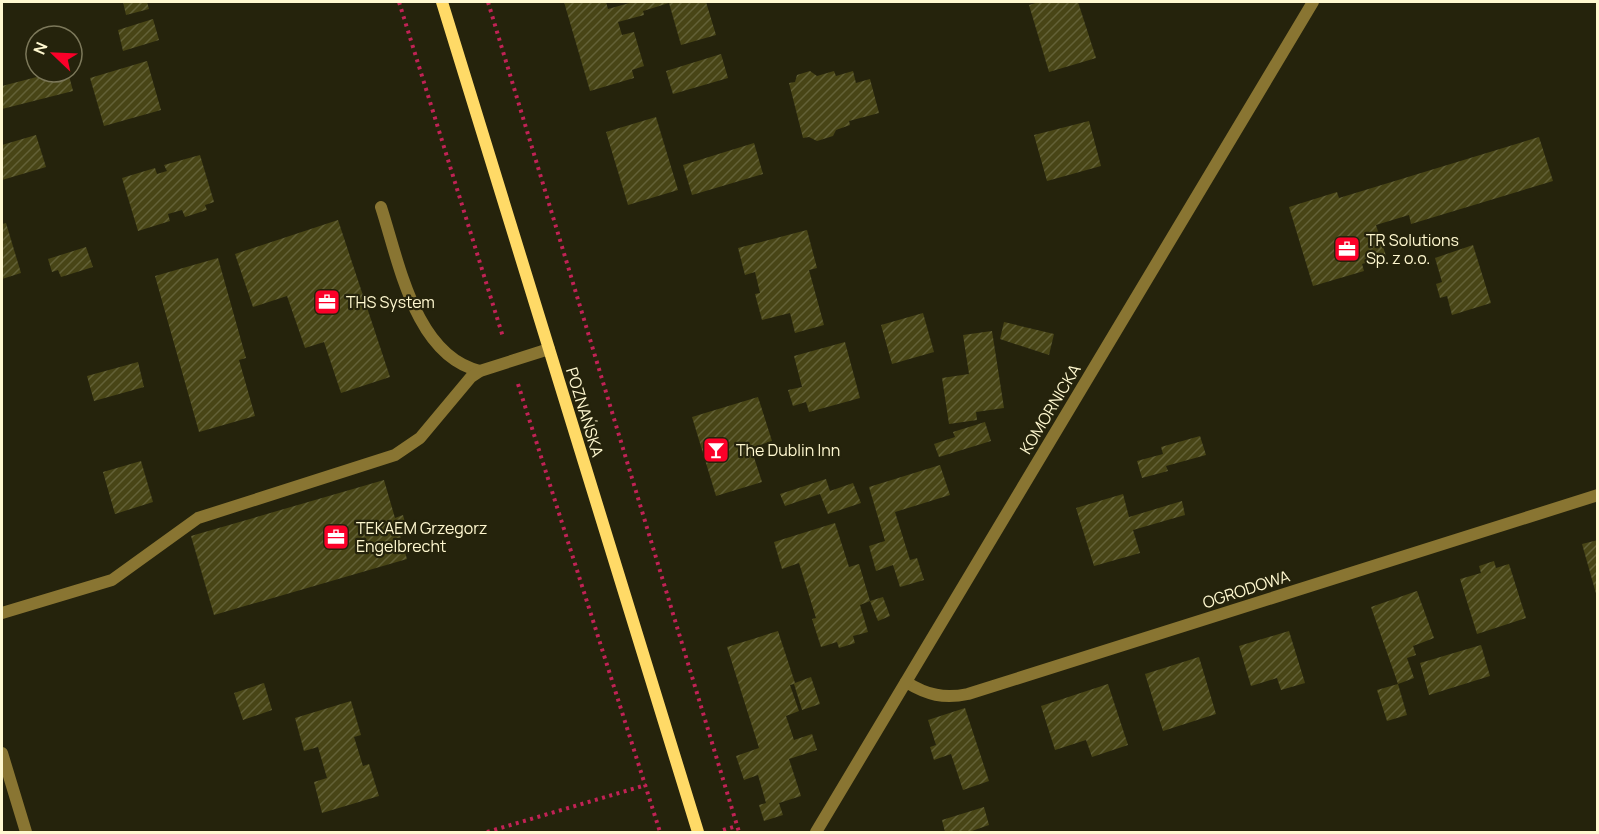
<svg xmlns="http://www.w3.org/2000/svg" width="1599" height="834" font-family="Manrope,sans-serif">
  <defs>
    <pattern id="building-hatch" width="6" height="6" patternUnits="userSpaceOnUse" patternTransform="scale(1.5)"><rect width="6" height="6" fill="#484516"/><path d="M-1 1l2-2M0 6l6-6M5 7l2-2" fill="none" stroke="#636137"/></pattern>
  </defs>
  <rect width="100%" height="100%" fill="#25230c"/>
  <g fill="url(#building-hatch)">
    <polygon points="123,2 147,2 149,9 126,15"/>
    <polygon points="564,2 606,2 608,9 633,2 706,2 716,35 681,45 669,3 643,11 644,15 618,22 622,35 634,32 644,66 632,70 634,78 590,91"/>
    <polygon points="1039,2 1078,2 1096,58 1049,72 1029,5"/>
    <polygon points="153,19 159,40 123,51 118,30"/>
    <polygon points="721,54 728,78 673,94 666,71"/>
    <polygon points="147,61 161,110 104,126 90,78"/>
    <polygon points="810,71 817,76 834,71 836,76 853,71 856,83 870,79 879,113 849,121 850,125 836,130 833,136 817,141 809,137 803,138 789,83 795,82 797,75"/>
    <polygon points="56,72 68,72 73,91 2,109 2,86"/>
    <polygon points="656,117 678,190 628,205 606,132"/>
    <polygon points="1089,121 1101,166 1047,181 1034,135"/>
    <polygon points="36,135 46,167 2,180 2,145"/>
    <polygon points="1539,137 1553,181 1411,224 1409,215 1376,225 1386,256 1362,264 1364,271 1313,286 1289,207 1337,192 1339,198"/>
    <polygon points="754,143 763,174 692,195 683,165"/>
    <polygon points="200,155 214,202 205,205 207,210 185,217 182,210 168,214 170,221 138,231 122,178 155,168 157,174 167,171 164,165"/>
    <polygon points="338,220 390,377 341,393 324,342 305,348 287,296 253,307 235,254"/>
    <polygon points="6,223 21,273 2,279 2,224"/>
    <polygon points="807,230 817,268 809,270 824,325 795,333 790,313 762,320 755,294 760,293 755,272 745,275 738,248"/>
    <polygon points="1473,245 1491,303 1452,315 1447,296 1440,298 1436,284 1442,282 1435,258"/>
    <polygon points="86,247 93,267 61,277 58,270 52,272 48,259"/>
    <polygon points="218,258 246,358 239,360 255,416 199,432 155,276"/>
    <polygon points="923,313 934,352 892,364 881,325"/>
    <polygon points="1004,322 1054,334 1049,355 1000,339"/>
    <polygon points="992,331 1004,408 976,412 977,420 949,424 942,378 969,374 963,335"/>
    <polygon points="845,342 860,398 809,412 806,402 793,406 788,390 802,387 794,356"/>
    <polygon points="138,362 144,387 94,401 87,376"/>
    <polygon points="758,397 772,441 751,448 762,482 716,496 692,417"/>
    <polygon points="985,422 991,441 939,457 934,444 955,437 953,432"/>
    <polygon points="1200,436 1206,455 1166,466 1168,471 1142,478 1137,461 1163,454 1161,447"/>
    <polygon points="141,461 153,502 115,514 103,472"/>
    <polygon points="940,465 950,495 895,512 910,560 917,558 924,580 900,587 893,565 876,571 869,546 885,541 869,487"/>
    <polygon points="826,479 830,491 853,483 861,503 828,514 820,494 785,506 780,494"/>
    <polygon points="384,480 395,518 403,515 408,533 400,535 407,559 214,615 191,536"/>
    <polygon points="1123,494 1129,517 1182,501 1185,515 1133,530 1140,553 1094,566 1076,508"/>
    <polygon points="835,523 849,567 859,564 870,601 860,605 868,632 853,636 855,643 839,648 837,642 821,647 812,619 816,618 799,563 782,569 774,542"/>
    <polygon points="1598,540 1598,597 1597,597 1582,544"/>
    <polygon points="1494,561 1496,568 1509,564 1526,618 1477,634 1460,579 1481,573 1479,566"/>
    <polygon points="1417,591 1434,638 1413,646 1416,655 1407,658 1414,678 1398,684 1371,607"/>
    <polygon points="883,597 890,616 878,621 870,601"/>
    <polygon points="778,631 795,683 811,677 820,704 802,710 794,684 790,685 799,711 786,716 794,740 812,734 817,750 789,759 801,796 779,803 783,815 764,821 759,805 766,803 758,775 744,780 736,756 759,748 727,647"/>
    <polygon points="1289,631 1305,683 1281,690 1277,678 1251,686 1239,646"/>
    <polygon points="1481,645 1490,676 1429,695 1420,663"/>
    <polygon points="1199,657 1216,714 1163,731 1145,674"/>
    <polygon points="264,683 272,710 243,720 234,693"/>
    <polygon points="1108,684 1128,745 1092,757 1086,740 1055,750 1041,706"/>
    <polygon points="1398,684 1407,715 1387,721 1377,690"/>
    <polygon points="351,701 361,735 354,737 363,766 369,764 379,796 322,813 314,782 327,778 318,747 304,751 295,718"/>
    <polygon points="965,708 989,781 963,790 951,754 934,760 930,747 936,745 928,720"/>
    <polygon points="984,807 989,825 969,832 945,832 942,820"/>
  </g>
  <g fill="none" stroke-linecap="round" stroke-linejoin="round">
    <g stroke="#c12255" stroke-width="4" stroke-dasharray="3 4.5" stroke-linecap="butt">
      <polyline points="399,2 503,337"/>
      <polyline points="488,2 739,832"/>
      <polyline points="518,384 660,832"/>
      <polyline points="723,830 737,826"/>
      <polyline points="487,832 646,785"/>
    </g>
    <g stroke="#897532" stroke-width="12">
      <path d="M381 207C399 262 415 356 480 371"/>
      <polyline points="2,613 112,580 198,518 395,455 420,438 471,377 480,371 549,349"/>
    </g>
    <g stroke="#897532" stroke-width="12">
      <path d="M906 682C927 695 944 699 968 694L1598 495"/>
      <polyline points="2,753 26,832"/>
      <polyline points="816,832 1313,2"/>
    </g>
    <polyline stroke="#ffda67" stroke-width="12" points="442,2 698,832"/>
  </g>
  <defs>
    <symbol id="office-square" viewBox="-11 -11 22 22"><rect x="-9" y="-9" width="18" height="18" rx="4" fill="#fb0029" stroke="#25230c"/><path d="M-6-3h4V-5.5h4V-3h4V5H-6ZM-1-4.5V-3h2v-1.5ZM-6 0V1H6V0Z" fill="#fff"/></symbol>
    <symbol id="bar-square" viewBox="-11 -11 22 22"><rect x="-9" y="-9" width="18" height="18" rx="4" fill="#fb0029" stroke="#25230c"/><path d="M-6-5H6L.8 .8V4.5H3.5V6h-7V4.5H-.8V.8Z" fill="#fff"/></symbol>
  </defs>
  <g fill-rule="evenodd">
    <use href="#office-square" x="1332" y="234" width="30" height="30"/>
    <use href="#office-square" x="312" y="287" width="30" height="30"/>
    <use href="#bar-square" x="701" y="435" width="30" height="30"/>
    <use href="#office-square" x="321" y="522" width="30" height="30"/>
  </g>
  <g text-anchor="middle" stroke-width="4.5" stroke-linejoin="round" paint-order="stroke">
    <g font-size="16" fill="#fff8d0" stroke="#25230c" text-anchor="start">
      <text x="1366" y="246">TR Solutions<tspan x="1366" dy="18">Sp. z o.o.</tspan></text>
      <text x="346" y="308">THS System</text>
      <text x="736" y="456">The Dublin Inn</text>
      <text x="356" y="534">TEKAEM Grzegorz<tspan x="356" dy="18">Engelbrecht</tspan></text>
    </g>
    <g font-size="16" fill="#fff8d0" stroke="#25230c">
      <text transform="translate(1050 409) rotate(-59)" y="6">KOMORNICKA</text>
      <text transform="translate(585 412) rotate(73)" y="6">POZNAŃSKA</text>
      <text transform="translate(1246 589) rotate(-18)" y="6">OGRODOWA</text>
    </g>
  </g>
  <rect width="1599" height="834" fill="none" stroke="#fff8d0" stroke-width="6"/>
  <g transform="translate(54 54) rotate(293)"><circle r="28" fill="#25230c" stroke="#7c785a" stroke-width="1.5"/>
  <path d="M0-4.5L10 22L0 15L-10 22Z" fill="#fb0029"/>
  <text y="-9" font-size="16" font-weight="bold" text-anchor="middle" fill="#fff8d0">N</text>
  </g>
</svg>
